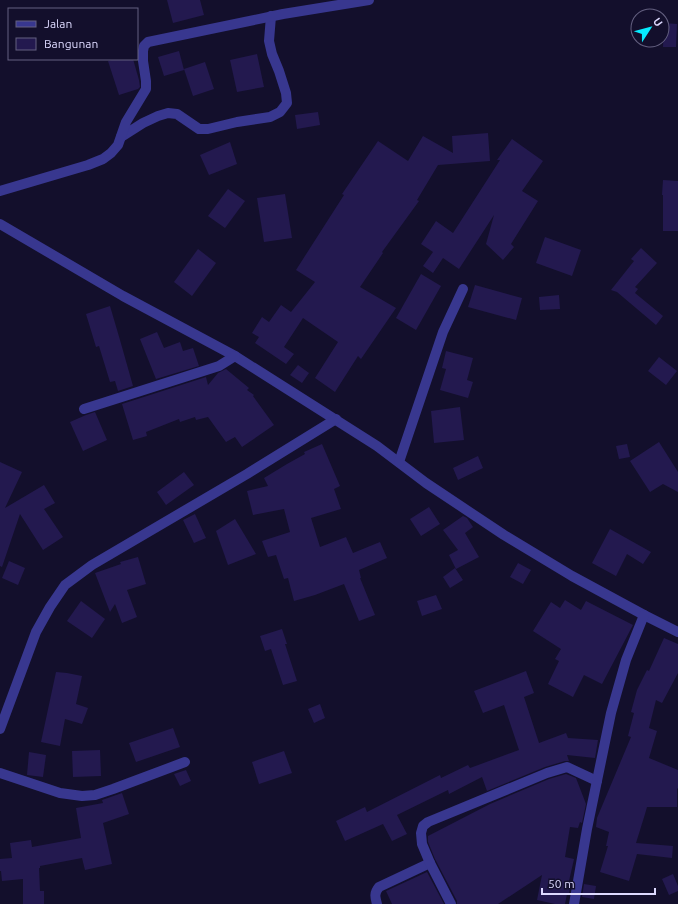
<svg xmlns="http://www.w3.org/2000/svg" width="678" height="904" font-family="Ubuntu,sans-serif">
  <rect width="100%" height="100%" fill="#130f2c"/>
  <g fill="#23194f">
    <polygon points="167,0 200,0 204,15 173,23"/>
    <polygon points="664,23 677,24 676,47 663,47"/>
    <polygon points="179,51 184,70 164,76 158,57"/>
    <polygon points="257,54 264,87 237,92 230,60"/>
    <polygon points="115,59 133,59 139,80 140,87 138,89 119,95 108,61"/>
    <polygon points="205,62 214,89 193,96 184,69"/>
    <polygon points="318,112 320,125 297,129 295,115"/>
    <polygon points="488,133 490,161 438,165 417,200 419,201 382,252 383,253 360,287 396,308 361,359 358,356 335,392 315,378 338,342 303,318 284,347 294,354 286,364 255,343 259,337 252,333 262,317 269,322 281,305 291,312 315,282 296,270 344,195 342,194 378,141 408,161 423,136 453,153 452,136"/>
    <polygon points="512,139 543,161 522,191 538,201 511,244 514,247 503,260 486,244 494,215 459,269 443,258 433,273 423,266 433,252 421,244 436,221 453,233 500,160 497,160"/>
    <polygon points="230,142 237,164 209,175 200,155"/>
    <polygon points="663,180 678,181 678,231 663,231 663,195 662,195"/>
    <polygon points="228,189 245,201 225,228 208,216"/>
    <polygon points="285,194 292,238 264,242 257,198"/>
    <polygon points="545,237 581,250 572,276 536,263"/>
    <polygon points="641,248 657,263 635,287 638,289 635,293 663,316 656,325 617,292 611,290 634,261 631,259"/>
    <polygon points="198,249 216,263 192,296 174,282"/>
    <polygon points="421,274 441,286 416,330 396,318"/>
    <polygon points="475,285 522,298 516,320 468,307"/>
    <polygon points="559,295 560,309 540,310 539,297"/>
    <polygon points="110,306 120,340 133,386 118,391 115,381 110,382 99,346 96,347 86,314"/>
    <polygon points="157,332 164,348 180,342 183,351 193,348 199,366 156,379 140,339"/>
    <polygon points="446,351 473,358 467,380 473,382 468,398 440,390 446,369 442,368"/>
    <polygon points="659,357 677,371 666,385 648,371"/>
    <polygon points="298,365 309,373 302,383 290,375"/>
    <polygon points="226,369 249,388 247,390 254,395 253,396 274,425 242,447 235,437 226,442 208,417 196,420 195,417 180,422 179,419 146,432 147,436 133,440 122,404 206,377 208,385 218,373"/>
    <polygon points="460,407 464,440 434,443 431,411"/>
    <polygon points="95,412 107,440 83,451 70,422 86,415"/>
    <polygon points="659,442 678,472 678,492 663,484 650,492 630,461"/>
    <polygon points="322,444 340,486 334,489 341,509 311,518 320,547 346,537 353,553 380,542 387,558 359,570 361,578 360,578 375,615 359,621 344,584 315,595 294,601 288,578 284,579 276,555 268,557 262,541 290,532 284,509 253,515 247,491 268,486 264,478 287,464 305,454 304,452"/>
    <polygon points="627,444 630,457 619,459 616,446"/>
    <polygon points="478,456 483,468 458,480 453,468"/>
    <polygon points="0,462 22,472 5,508 44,485 55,503 44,509 63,537 43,550 20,514 2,567 0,566"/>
    <polygon points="184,472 194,485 166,505 157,492"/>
    <polygon points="429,507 440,524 421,536 410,519"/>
    <polygon points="195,514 206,538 194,543 183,520"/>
    <polygon points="463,516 467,518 473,527 465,533 479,557 456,569 449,555 458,550 443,530"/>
    <polygon points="235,519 256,554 228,565 216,531"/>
    <polygon points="610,529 651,552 643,564 627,554 616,576 592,563"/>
    <polygon points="138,557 146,584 127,590 137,617 122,623 115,604 110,612 95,573 121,564 120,562"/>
    <polygon points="9,561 25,568 18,585 2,578"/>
    <polygon points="518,563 531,570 523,584 510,577"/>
    <polygon points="455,568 463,580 450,588 443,577"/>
    <polygon points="436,595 442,609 422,616 417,601"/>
    <polygon points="565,600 581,610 586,601 633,625 602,684 584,675 573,697 548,684 559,661 555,659 561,649 533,631 551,602 560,608"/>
    <polygon points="81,601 105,619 92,638 67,621"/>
    <polygon points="282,629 287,644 285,644 297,681 283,685 271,649 265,651 260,636"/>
    <polygon points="664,638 678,644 678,673 662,703 656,700 649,728 657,731 649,758 678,770 678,789 677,788 677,807 647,807 645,814 636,843 673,846 672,858 637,854 629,881 600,872 608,846 606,846 609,832 596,827 597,818 631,737 628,736 634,713 631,712 637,690 647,670 649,671"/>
    <polygon points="526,671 534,693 524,697 539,743 566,733 568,738 598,740 595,758 567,755 569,761 565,761 545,767 487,791 482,777 449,794 448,790 397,815 407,834 392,841 383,824 345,841 336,821 365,807 367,812 440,775 441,778 468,765 470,768 519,750 504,705 483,713 474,691"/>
    <polygon points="56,672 67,673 82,676 76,704 88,708 82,724 65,719 60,746 41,742"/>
    <polygon points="320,704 325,718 314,723 308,709"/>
    <polygon points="173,728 180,747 136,762 129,743"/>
    <polygon points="100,750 101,776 73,777 72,751"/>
    <polygon points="284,751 292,773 259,784 252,762"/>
    <polygon points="29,752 46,755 43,777 27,775"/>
    <polygon points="186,770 191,781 180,786 174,774"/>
    <polygon points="566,774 576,778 586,804 582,823 580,822 578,828 570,827 565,857 574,859 569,881 571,881 569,894 567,894 565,904 555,904 537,900 542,875 498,904 457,904 457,901 435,859 428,842 428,836 490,804 549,779"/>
    <polygon points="122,793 129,814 103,823 112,864 85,870 82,858 40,866 40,868 39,868 40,891 44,891 44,904 23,904 23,879 2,881 1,871 0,871 0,859 12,858 10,843 31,840 32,847 81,838 76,808 103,803 102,800"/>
    <polygon points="427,872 444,904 392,904 386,891"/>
    <polygon points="673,874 678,886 678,891 669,895 662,879"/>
    <polygon points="584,884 596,886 594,899 582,897"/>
  </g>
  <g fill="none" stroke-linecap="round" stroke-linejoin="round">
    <g stroke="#38378f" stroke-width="10">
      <polyline points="121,137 143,123 158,116 168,113 177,114 199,129 208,129 237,122 270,117 280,112 287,103 286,93 279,71 272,54 269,41 271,16"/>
      <polyline points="0,191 88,165 103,159 111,153 118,145 126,122 146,89 146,81 143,61 143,51 144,46 148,42 283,14 369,0"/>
      <polyline points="0,224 123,296 235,356 377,446 426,483 504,535 572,576 644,615 678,632"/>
      <polyline points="84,409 219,366 235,356"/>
      <polyline points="399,462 443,332 463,289"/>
      <polyline points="0,729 36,632 50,607 65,585 92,565 247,474 336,419"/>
      <polyline points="0,773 60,793 82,796 95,795 113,789 185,762"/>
      <path d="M377 904C375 897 374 893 379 887L430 863"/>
      <polyline points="451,904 430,863 422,844 421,833 423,826 428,822 547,773 567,767 597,781"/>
      <polyline points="574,904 587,829 611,713 626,660 644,615"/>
    </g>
  </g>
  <rect x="8" y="8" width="130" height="52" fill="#130f2c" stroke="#646080"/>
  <rect x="16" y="21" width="20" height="6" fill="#38378f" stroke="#646080"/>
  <text x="44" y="28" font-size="12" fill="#dedaff">Jalan</text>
  <rect x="16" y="38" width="20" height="12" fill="#23194f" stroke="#646080"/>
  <text x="44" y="48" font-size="12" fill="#dedaff">Bangunan</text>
  <g transform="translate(650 28) rotate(54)"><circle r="19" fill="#130f2c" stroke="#646080"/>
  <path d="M0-3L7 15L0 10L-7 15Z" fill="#06ebff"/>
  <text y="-6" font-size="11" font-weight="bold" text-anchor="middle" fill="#dedaff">U</text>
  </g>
  <path d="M542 888v6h113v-6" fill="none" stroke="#dedaff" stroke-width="2"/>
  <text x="548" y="888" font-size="12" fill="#dedaff" stroke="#130f2c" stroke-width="3" paint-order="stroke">50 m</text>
</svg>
